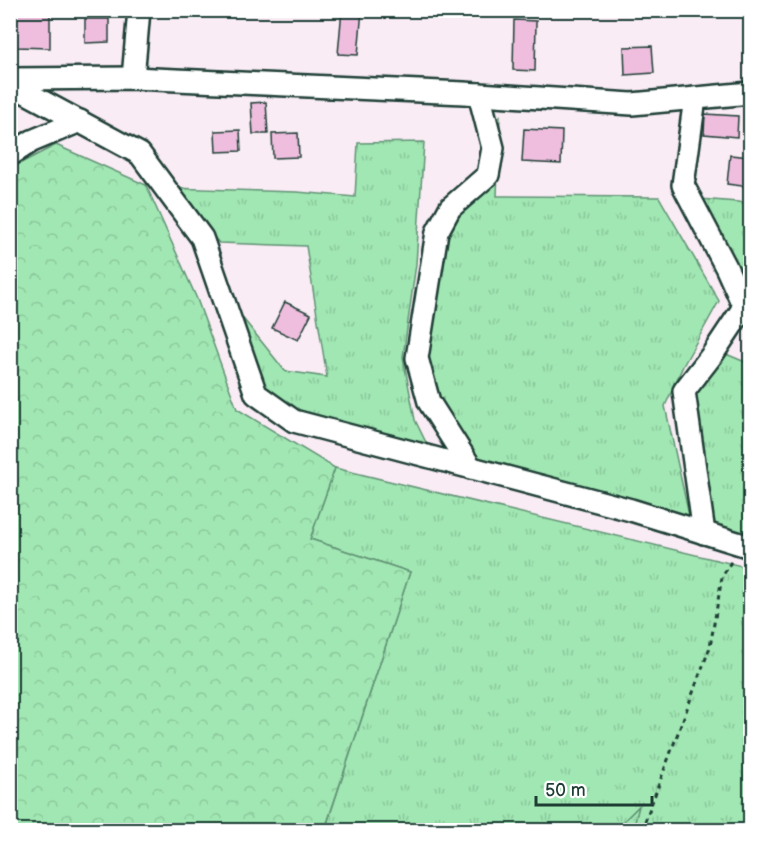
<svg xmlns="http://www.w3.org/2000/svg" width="761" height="841" font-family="'Balsamiq Sans',sans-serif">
  <defs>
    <pattern id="grass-tufts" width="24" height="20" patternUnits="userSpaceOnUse" patternTransform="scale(1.5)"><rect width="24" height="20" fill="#a1e7b3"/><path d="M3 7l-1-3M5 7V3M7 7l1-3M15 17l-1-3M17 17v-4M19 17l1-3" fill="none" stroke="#8ac79b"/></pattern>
    <pattern id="forest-crowns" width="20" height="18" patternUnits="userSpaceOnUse" patternTransform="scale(1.5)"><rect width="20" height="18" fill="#a1e7b3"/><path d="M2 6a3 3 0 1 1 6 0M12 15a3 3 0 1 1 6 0" fill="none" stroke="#8ac79b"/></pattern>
  </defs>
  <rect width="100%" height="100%" fill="#faecf5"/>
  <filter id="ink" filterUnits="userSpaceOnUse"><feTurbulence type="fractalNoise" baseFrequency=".0167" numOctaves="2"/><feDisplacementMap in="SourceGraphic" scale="12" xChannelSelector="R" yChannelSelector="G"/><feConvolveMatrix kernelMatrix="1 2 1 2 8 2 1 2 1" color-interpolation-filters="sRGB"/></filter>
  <g filter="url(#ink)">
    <g fill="url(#grass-tufts)" stroke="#609274" stroke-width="1.5">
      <polygon points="500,116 497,196 659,197 719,301 683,366 665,406 690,520 484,481 434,428 417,354 431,233 480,188 488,129"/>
      <polygon points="424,142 416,264 403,357 415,420 439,469 269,408 229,324 241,316 285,371 327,377 306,246 219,243 172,188 297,192 355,197 358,143"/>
      <polygon points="687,198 750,203 750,320 743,318"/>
      <polygon points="726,354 750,364 750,547 706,529 691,384"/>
      <polygon points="335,468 750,568 750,830 633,830 638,807 615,830 344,830 327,824 410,572 310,539"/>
    </g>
    <g fill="url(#forest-crowns)" stroke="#609274" stroke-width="1.5">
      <polygon points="56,145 146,185 197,299 237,409 335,468 310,539 410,572 327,823 344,830 11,830 11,168"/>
      <polygon points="639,806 633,830 615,830"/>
    </g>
    <g fill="#efbedf" stroke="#1f3d34" stroke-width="1.5">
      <polygon points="17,10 50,10 50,48 16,47"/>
      <polygon points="342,10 362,10 358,55 338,54"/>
      <polygon points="413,10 469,10 469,18 412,13"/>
      <polygon points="85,19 109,19 109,42 85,43"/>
      <polygon points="514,20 536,21 535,71 513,70"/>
      <polygon points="652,46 654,73 625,75 624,47"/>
      <polygon points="266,102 268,134 253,134 251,103"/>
      <polygon points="705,114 738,116 737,137 704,134"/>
      <polygon points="524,129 562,131 561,164 522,162"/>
      <polygon points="240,130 241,151 216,152 215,131"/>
      <polygon points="298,133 299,157 273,158 272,134"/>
      <polygon points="730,155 750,157 750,187 727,184"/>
      <polygon points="285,302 311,314 298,340 272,328"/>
    </g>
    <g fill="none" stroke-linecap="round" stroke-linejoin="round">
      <defs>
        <g id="minor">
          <polyline points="133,78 139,10"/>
          <polyline points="10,79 133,78 464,93 632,104 750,93"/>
          <polyline points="10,84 140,154 202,238 256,394 294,421 631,510 750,547"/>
          <polyline points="695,98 683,185 726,267 744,307 712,355 684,391 704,533"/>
          <polyline points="10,155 32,141 80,121"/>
          <polyline points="471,468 429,402 417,358 437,232 450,208 488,175 493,148 479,94"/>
        </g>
      </defs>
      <use href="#minor" stroke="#1f3d34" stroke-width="26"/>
      <polyline stroke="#1f3d34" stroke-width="3" stroke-dasharray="4.5 4.5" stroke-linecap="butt" points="644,830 644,824 710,647 722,577 732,560"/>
      <use href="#minor" stroke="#fff" stroke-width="21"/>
    </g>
  </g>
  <rect width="761" height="841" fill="none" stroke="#fff" stroke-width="36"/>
  <rect x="18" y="18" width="725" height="805" fill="none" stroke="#1f3d34" stroke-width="2" filter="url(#ink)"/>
  <path d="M536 796v9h116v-9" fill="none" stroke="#1f3d34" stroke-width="3"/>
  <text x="545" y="796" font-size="18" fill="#1f3d34" stroke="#ffffff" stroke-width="4.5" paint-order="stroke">50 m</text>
</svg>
